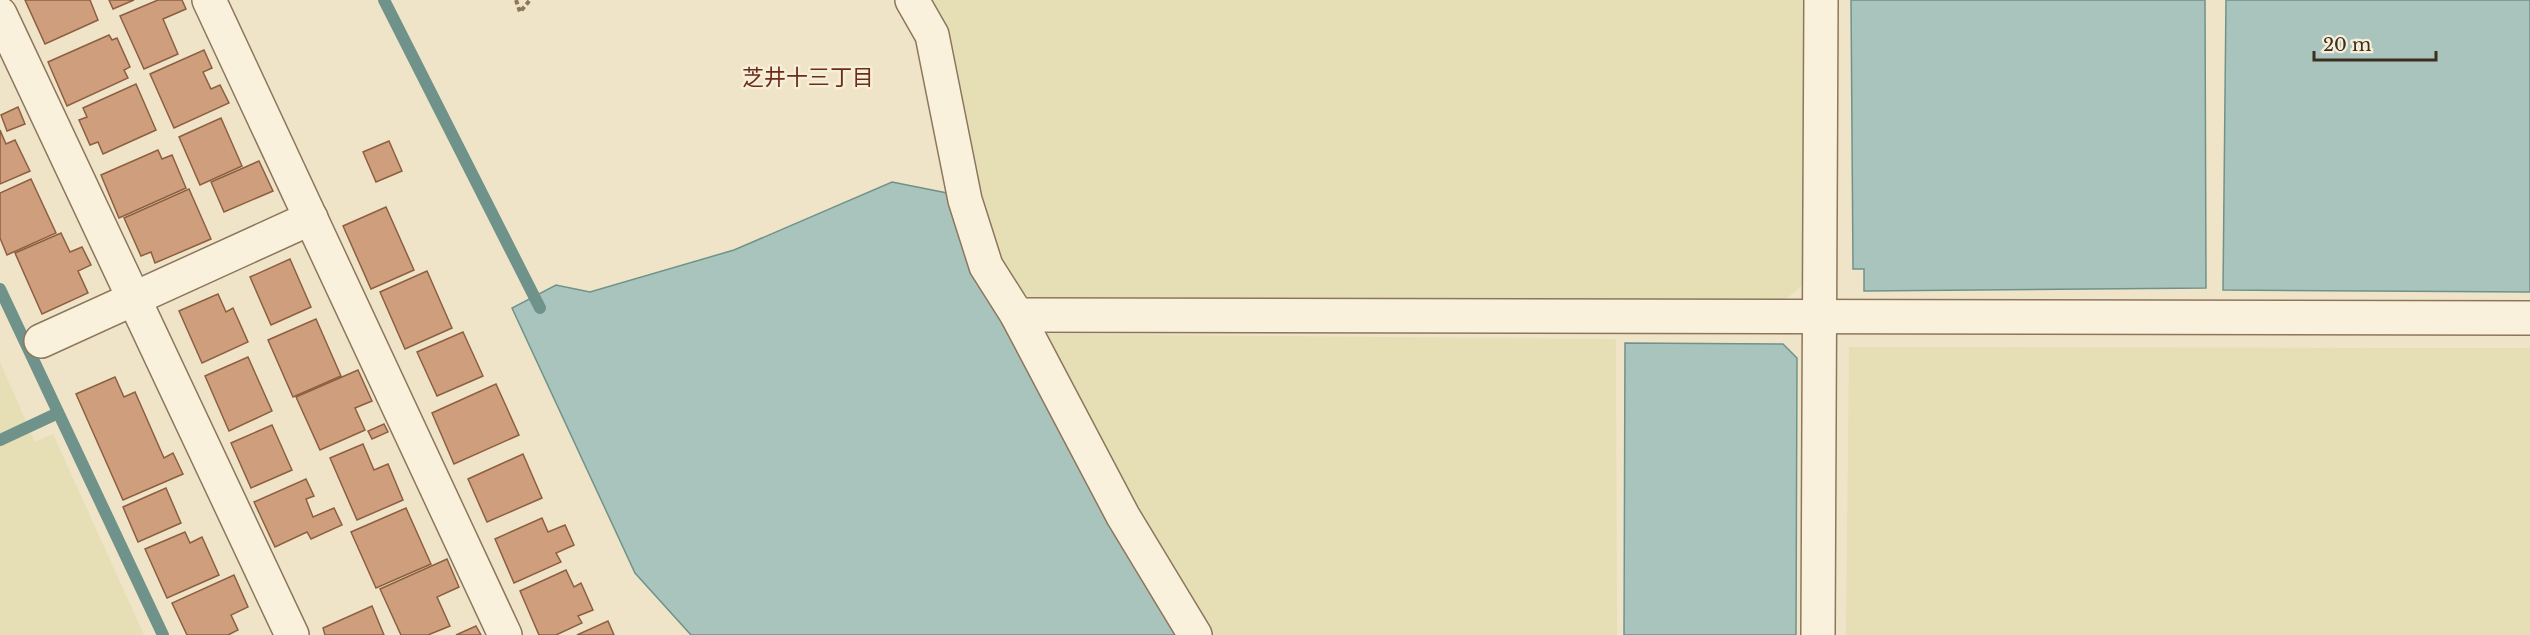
<svg xmlns="http://www.w3.org/2000/svg" width="2530" height="635" font-family="'Libre Baskerville','Noto Sans JP',serif">
  <rect width="100%" height="100%" fill="#f0e4c8"/>
  <g fill="#e6deb5">
    <polygon points="927,0 1803,0 1803,285 1785,300 1030,298 1012,282 1001,263 983,203 966,125"/>
    <polygon points="1048,334 1616,339 1617,635 1210,635 1048,355"/>
    <polygon points="1849,347 2530,348 2530,635 1846,635"/>
    <polygon points="0,362 35,442 53,434 144,635 0,635"/>
  </g>
  <g fill="#a9c4bc" stroke="#6f938a" stroke-width="1.5">
    <polygon points="1851,0 2205,0 2206,288 1864,291 1864,269 1853,269"/>
    <polygon points="2226,0 2530,0 2530,292 2223,290"/>
    <polygon points="892,182 957,195 1180,635 691,635 635,573 512,308 556,285 590,292 734,250"/>
    <polygon points="1625,343 1783,344 1797,358 1796,635 1624,635"/>
  </g>
  <g fill="none" stroke-linecap="round" stroke-linejoin="round">
    <g stroke="#6f938a" stroke-width="12">
      <polyline points="384,0 540,308"/>
      <polyline points="0,289 163,635"/>
      <polyline points="0,440 58,413"/>
    </g>
  </g>
  <g fill="#cf9f7d" stroke="#8d5f41" stroke-width="1.5">
    <polygon points="25,0 90,0 98,20 45,44"/>
    <polygon points="109,0 134,0 113,9"/>
    <polygon points="158,0 182,0 186,9 163,19 178,54 144,69 120,16"/>
    <polygon points="109,35 112,40 117,38 130,67 124,70 128,78 67,106 48,62"/>
    <polygon points="204,50 212,68 203,72 211,89 220,85 229,103 174,128 150,74"/>
    <polygon points="136,84 156,130 103,154 98,142 90,145 79,120 87,117 83,108"/>
    <polygon points="18,107 25,124 7,131 1,115"/>
    <polygon points="221,118 242,166 200,185 179,137"/>
    <polygon points="0,130 6,144 15,140 30,171 0,184"/>
    <polygon points="389,141 402,171 376,182 363,152"/>
    <polygon points="158,150 162,159 172,155 186,188 119,218 101,175"/>
    <polygon points="259,161 273,191 224,212 211,182"/>
    <polygon points="31,179 56,233 7,255 0,238 0,193"/>
    <polygon points="189,189 211,239 155,263 151,252 141,256 124,218"/>
    <polygon points="386,207 414,270 371,289 343,226"/>
    <polygon points="61,233 70,252 82,247 91,265 78,271 88,293 42,314 15,253"/>
    <polygon points="290,259 311,307 271,325 250,277"/>
    <polygon points="427,271 452,328 405,349 380,292"/>
    <polygon points="218,294 226,312 233,308 248,342 202,363 179,311"/>
    <polygon points="316,319 341,376 293,397 268,340"/>
    <polygon points="463,332 483,376 437,396 417,352"/>
    <polygon points="248,357 272,411 229,431 205,376"/>
    <polygon points="358,370 372,401 355,408 365,430 320,450 296,397"/>
    <polygon points="115,377 124,397 135,392 164,458 173,453 183,474 123,500 76,394"/>
    <polygon points="496,384 519,435 454,464 432,413"/>
    <polygon points="384,424 388,432 372,439 368,431"/>
    <polygon points="272,425 292,470 251,488 231,443"/>
    <polygon points="363,444 374,470 388,464 403,500 357,520 330,458"/>
    <polygon points="523,454 542,498 487,522 468,479"/>
    <polygon points="306,479 314,496 306,499 313,517 334,508 342,525 311,539 307,532 275,547 254,502"/>
    <polygon points="166,488 181,523 138,542 123,507"/>
    <polygon points="406,508 431,564 376,588 351,532"/>
    <polygon points="542,518 548,532 565,525 574,545 556,553 561,562 514,583 495,539"/>
    <polygon points="185,532 190,543 202,537 219,575 167,598 145,549"/>
    <polygon points="447,559 459,587 437,597 450,626 428,635 401,635 380,589"/>
    <polygon points="566,570 574,587 581,583 593,610 578,616 582,623 556,635 539,635 520,591"/>
    <polygon points="234,575 248,607 231,615 238,630 228,635 187,635 172,603"/>
    <polygon points="372,606 384,635 325,635 323,628"/>
    <polygon points="608,621 614,635 577,635"/>
    <polygon points="476,626 481,635 456,635"/>
  </g>
  <g fill="none" stroke-linecap="round" stroke-linejoin="round">
    <defs>
      <g id="minor">
        <polyline points="209,0 505,635"/>
        <polyline points="912,0 932,35 965,200 986,266 1017,315 1123,516 1195,635"/>
        <polyline points="0,14 292,635"/>
        <polyline points="1017,315 2530,318"/>
        <polyline points="41,341 311,218"/>
        <polyline points="1818,635 1821,0"/>
      </g>
    </defs>
    <use href="#minor" stroke="#8d765c" stroke-width="36"/>
    <polyline stroke="#8d765c" stroke-width="4" stroke-dasharray="4.5 3" stroke-linecap="butt" points="516,0 520,12 530,0"/>
    <use href="#minor" stroke="#faf1dc" stroke-width="33"/>
  </g>
  <g text-anchor="middle" stroke-width="5" stroke-linejoin="round" paint-order="stroke">
    <g font-size="22" fill="#6b2e1e" stroke="#f7eed8">
      <text x="808" y="85">芝井十三丁目</text>
    </g>
  </g>
  <path d="M2314 51v9h122v-9" fill="none" stroke="#3d2e20" stroke-width="3"/>
  <text x="2323" y="51" font-size="18" fill="#3d2e20" stroke="#f7eed8" stroke-width="4.5" paint-order="stroke">20 m</text>
</svg>
